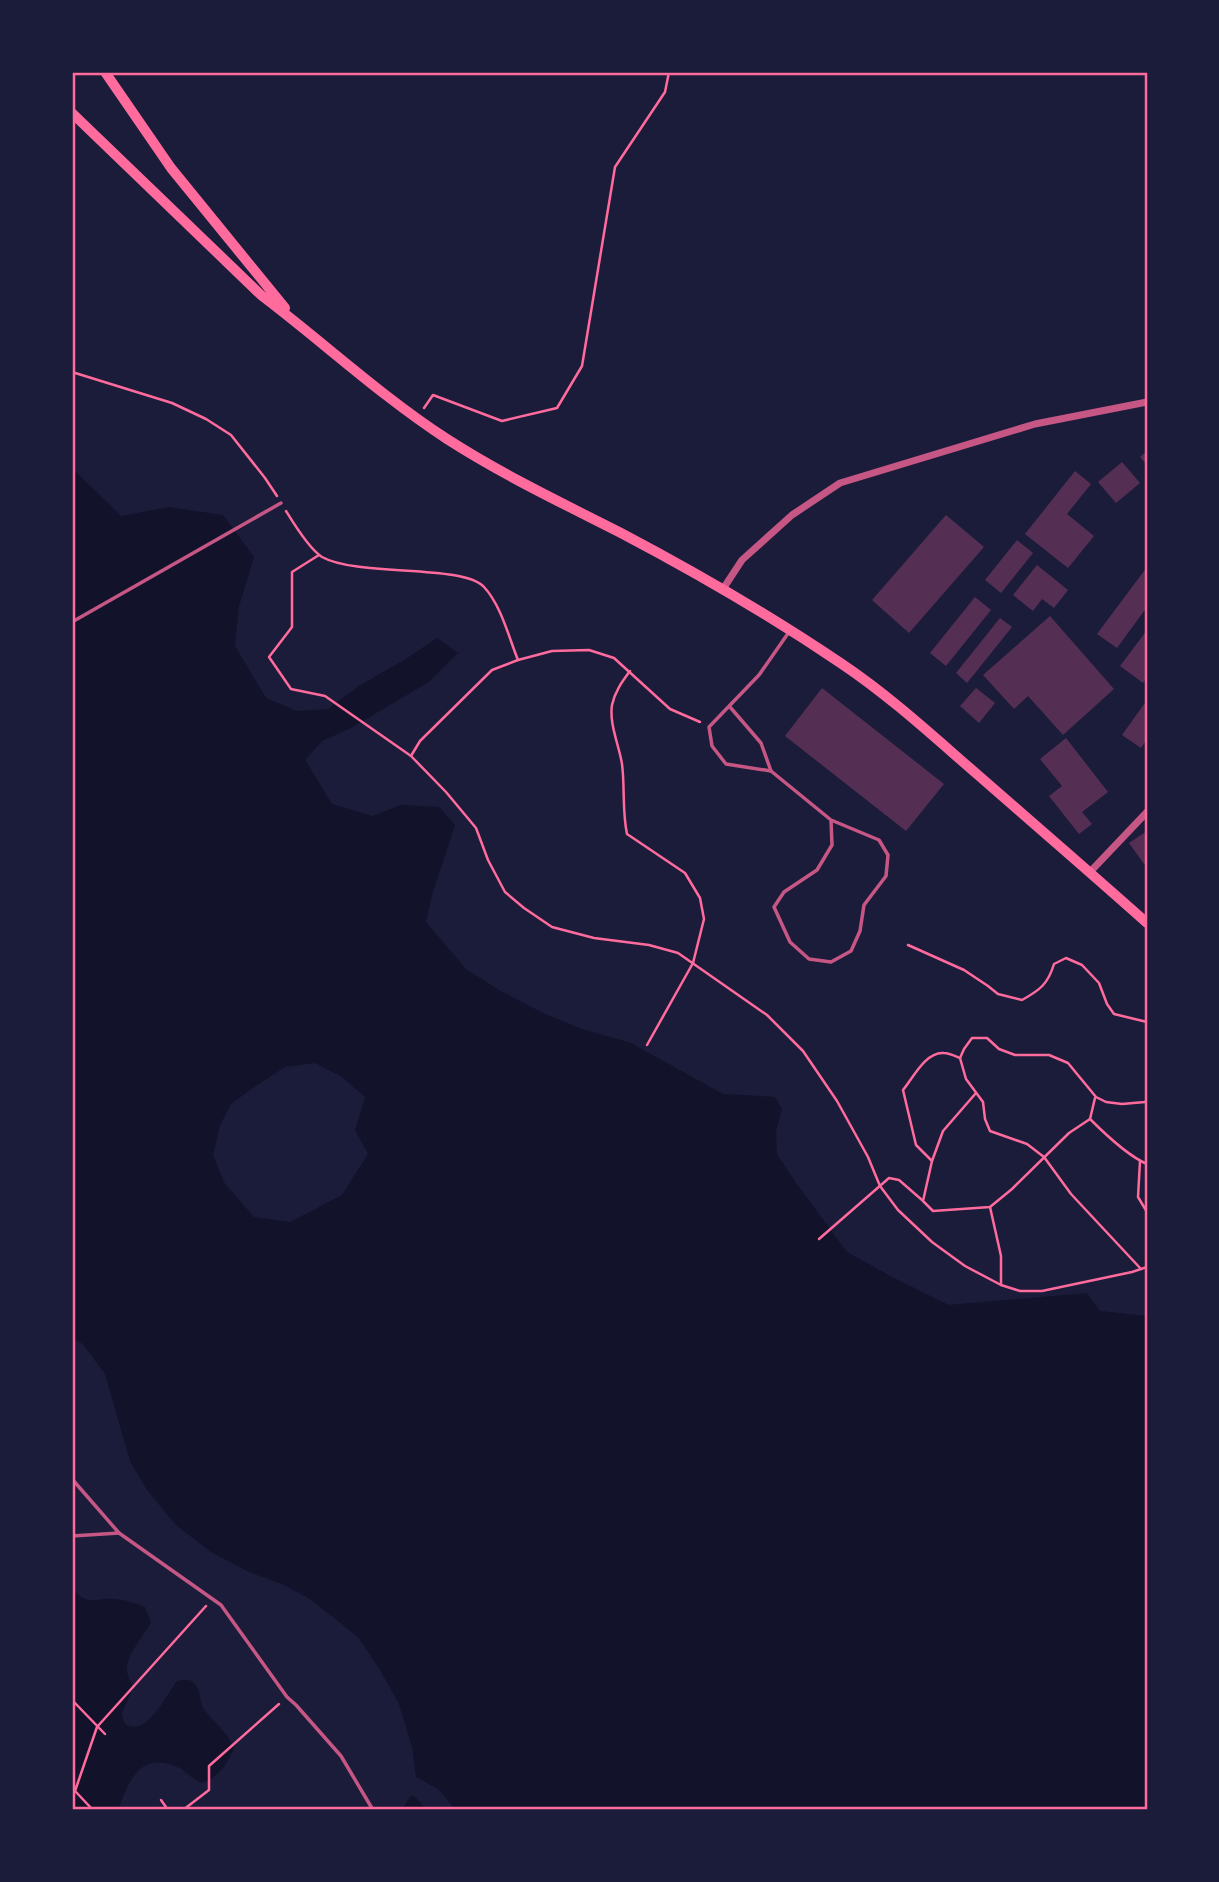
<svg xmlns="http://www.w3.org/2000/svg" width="1219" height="1882" font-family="Lato,sans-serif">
  <rect width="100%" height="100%" fill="#1b1b3a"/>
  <g fill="#12122b" fill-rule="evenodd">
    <path d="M72 468 121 516 169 507 223 515 254 557 239 606 235 646 266 698 297 711 328 709 359 686 409 657 437 638 458 653 429 682 349 729 322 741 305 760 332 804 372 816 401 805 439 807 455 825 432 895 426 922 466 969 499 990 543 1013 582 1029 631 1043 723 1094 775 1097 782 1109 776 1131 777 1154 796 1183 847 1252 896 1279 949 1305 1087 1293 1100 1311 1147 1316V1810H456L438 1789 416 1777 412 1747 399 1704 380 1670 358 1637 310 1599 284 1585 247 1571 211 1552 176 1525 147 1490 130 1461 105 1374 83 1344 72 1338ZM315 1063 342 1077 365 1097 355 1130 368 1154 342 1195 290 1222 254 1217 225 1184 213 1155 220 1125 231 1104 253 1088 285 1067Z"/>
    <path d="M72 1589C91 1608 95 1597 116 1599 126 1600 135 1603 145 1607L151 1622C144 1636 125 1656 127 1672 128 1677 131 1683 133 1688L122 1713 124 1723C146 1740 166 1695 177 1681 182 1680 189 1679 193 1682 201 1689 199 1700 203 1708 213 1722 227 1731 234 1748 227 1765 220 1775 203 1783 199 1782 196 1780 193 1778 188 1775 185 1770 180 1768 140 1750 130 1779 118 1810H72Z"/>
    <polygon points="413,1795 427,1810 402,1810 409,1798"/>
  </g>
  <g fill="#542f53">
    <polygon points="1147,451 1147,465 1140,457"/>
    <polygon points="1122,462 1140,483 1116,503 1098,482"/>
    <polygon points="1075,471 1091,484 1067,514 1094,536 1068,568 1025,534"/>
    <polygon points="946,515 984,547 909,633 872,600"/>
    <polygon points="1017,540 1033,553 1001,593 985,580"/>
    <polygon points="1037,565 1068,590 1054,608 1042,599 1033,611 1013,595"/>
    <polygon points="1147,567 1147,607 1117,648 1097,634"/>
    <polygon points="975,597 991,610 946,666 930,653"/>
    <polygon points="1050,616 1114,689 1063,735 1028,696 1014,709 983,675"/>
    <polygon points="1000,618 1012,627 967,683 956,673"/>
    <polygon points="1147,630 1147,677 1143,683 1120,666"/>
    <polygon points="822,688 944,784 906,831 785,736"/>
    <polygon points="976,688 995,703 979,723 960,706"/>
    <polygon points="1147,700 1147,739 1141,748 1122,735"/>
    <polygon points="1066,738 1108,792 1082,812 1092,824 1079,834 1049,796 1062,786 1040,759"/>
    <polygon points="1147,831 1147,861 1144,864 1129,843"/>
  </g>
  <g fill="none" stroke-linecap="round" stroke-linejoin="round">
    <g stroke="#ff6b9d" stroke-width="2.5">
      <polyline points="72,372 172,403 206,419 231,435 265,478 277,496"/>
      <polyline points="424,408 433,395 502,421 557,408 582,366 615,167 665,92 669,72"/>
      <path d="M286 511C294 524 309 549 322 557 358 577 463 564 484 587 501 605 509 638 518 660L492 670 420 741 411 756 446 792 476 828 488 860 505 892 524 908 552 927 594 938 649 945 678 953 767 1015 803 1051 837 1101 868 1157 880 1186 898 1210 932 1242 965 1266 1001 1285 1020 1291H1042L1132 1272 1147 1267"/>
      <polyline points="319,555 292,572 292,627 269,657 291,689 325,696 411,756"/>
      <polyline points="518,660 552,651 589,650 614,658 670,709 700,722"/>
      <path d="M630 671C622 682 615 691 612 705 609 724 619 745 622 764 625 787 622 811 627 834L685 873 700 898 704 919 693 963 647 1045"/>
      <path d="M908 945 964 970 988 986 998 994 1022 1000C1040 990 1048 984 1054 964L1066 958 1082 965 1099 983 1107 1004 1114 1014 1147 1022"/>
      <polyline points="976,1093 943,1131 932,1161 923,1201 933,1211 990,1207 1012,1189 1069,1133 1090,1119"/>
      <path d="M1095 1098 1090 1119C1105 1134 1128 1156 1147 1164"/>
      <path d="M932 1161 916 1145 903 1090C913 1078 926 1051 944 1053 949 1053 955 1056 960 1058"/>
      <polyline points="1140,1161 1138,1197 1147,1212"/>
      <polyline points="990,1207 1001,1256 1001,1285"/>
      <polyline points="819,1239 889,1178 899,1180 922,1200"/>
      <polyline points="1141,1269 1071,1194 1044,1157 1027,1144 990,1131 985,1119 983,1102 966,1079 960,1058 964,1049 972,1038 987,1038 999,1049 1015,1055 1049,1055 1068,1063 1096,1097 1106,1102 1122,1104 1145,1102 1147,1100"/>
      <polyline points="72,1700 105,1734"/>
      <polyline points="161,1800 168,1810"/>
      <polyline points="93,1810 75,1791 97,1727 206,1606"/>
      <polyline points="183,1810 209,1790 209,1766 279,1704"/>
    </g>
    <g stroke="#c65784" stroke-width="3.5">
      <polyline points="72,622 281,503"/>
      <polyline points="789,632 759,675 709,727 712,746 726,764 771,771 831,820 832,845 817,870 784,892 774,907 790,942 809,959 831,962 851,951 860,931 864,905 886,876 888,855 879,840 831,820"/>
      <polyline points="730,707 761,743 771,771"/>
      <polyline points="72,1479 119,1533 221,1605 287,1697 296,1705 341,1756 373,1810"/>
      <polyline points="72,1536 119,1533"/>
    </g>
    <g stroke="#c65784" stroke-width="7">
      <polyline points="723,589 742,560 792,515 840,483 1035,424 1147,402"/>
      <polyline points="1090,872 1147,812"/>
    </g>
    <g stroke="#ff6b9d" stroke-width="10">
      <polyline points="105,72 171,168 285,308"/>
      <path d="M72 113 261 295C323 342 381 396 447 439 503 475 562 503 621 533 697 573 771 616 842 664 891 697 934 737 978 775 1034 824 1091 873 1147 923"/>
    </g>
  </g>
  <rect width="1219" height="1882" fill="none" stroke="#1b1b3a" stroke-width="147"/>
  <rect x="74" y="74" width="1072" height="1734" fill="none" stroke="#ff6b9d" stroke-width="2.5"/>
</svg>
